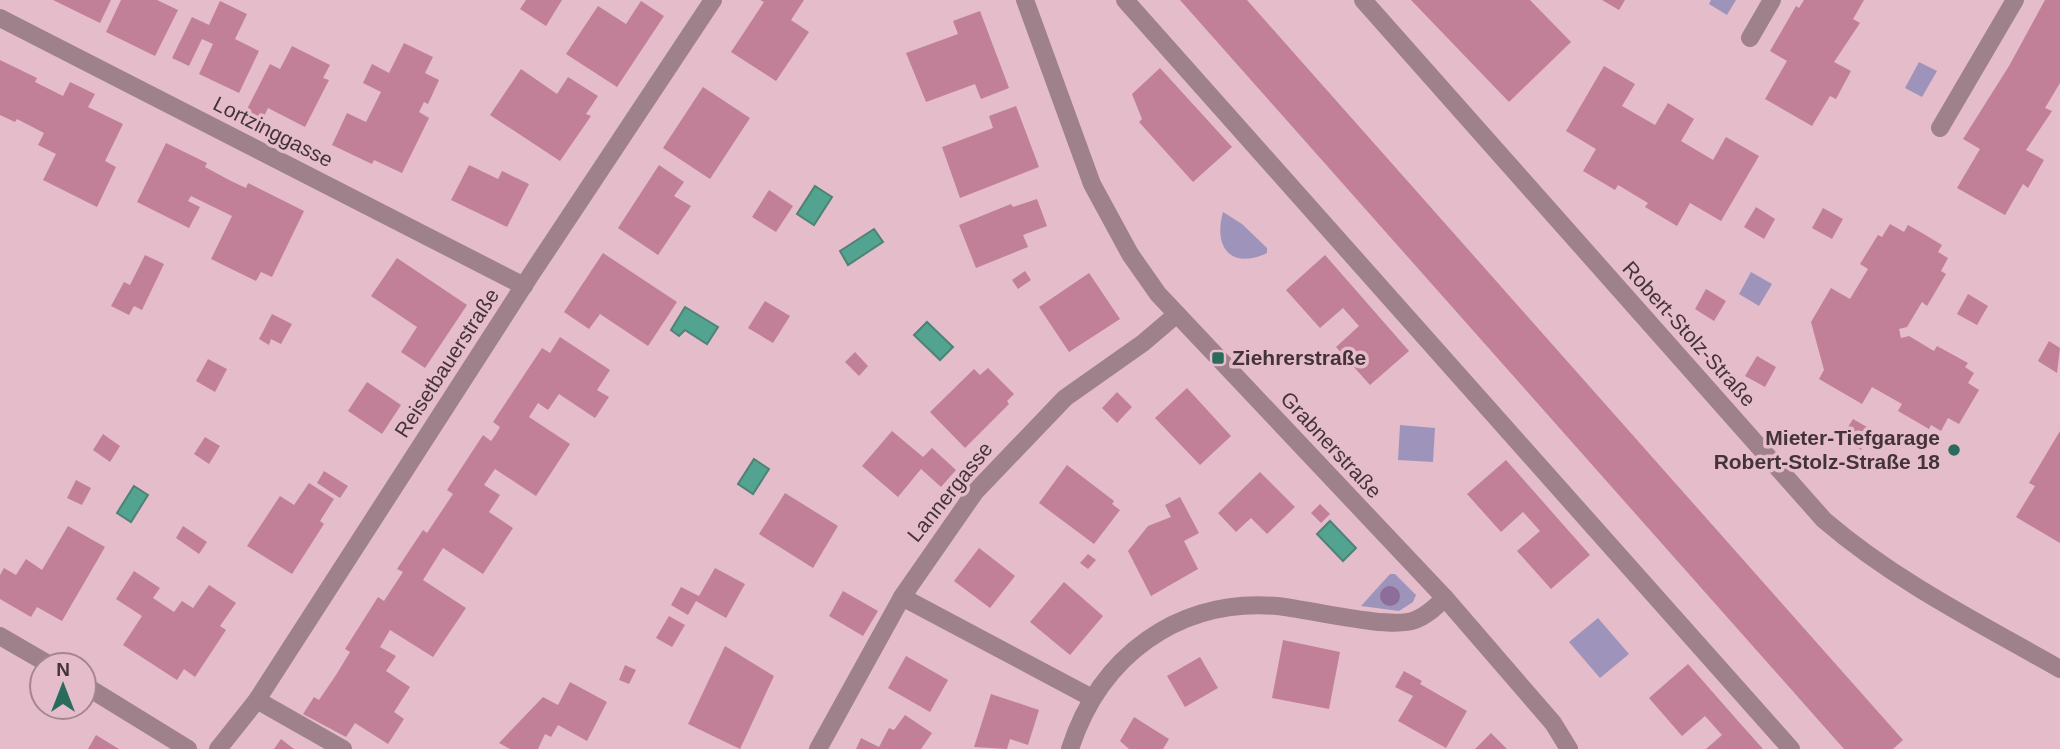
<svg xmlns="http://www.w3.org/2000/svg" width="2060" height="749" font-family="Helvetica,sans-serif">
  <rect width="100%" height="100%" fill="#e5bcca"/>
  <g fill="#9e94bb">
    <polygon points="1711,0 1736,0 1727,15 1709,4"/>
    <polygon points="1919,62 1937,71 1922,97 1905,88"/>
    <path d="M1223 212 1242 224 1267 248V253C1231 270 1213 248 1223 212Z"/>
    <polygon points="1751,272 1772,284 1759,306 1739,294"/>
    <polygon points="1400,425 1435,428 1433,462 1398,460"/>
    <polygon points="1390,574 1395,574 1416,595 1413,602 1399,611 1361,606"/>
    <polygon points="1598,618 1629,654 1600,678 1569,642"/>
  </g>
  <g fill="#52a490" stroke="#4e8276" stroke-width="2">
    <polygon points="815,186 832,197 814,225 797,214"/>
    <polygon points="874,229 883,242 848,265 840,251"/>
    <polygon points="685,307 718,327 707,344 685,330 679,336 671,330"/>
    <polygon points="927,322 953,347 940,360 914,335"/>
    <polygon points="754,459 769,469 753,494 738,484"/>
    <polygon points="134,486 148,495 131,522 117,513"/>
    <polygon points="1330,521 1356,548 1343,561 1317,534"/>
  </g>
  <g fill="#c18098">
    <polygon points="53,0 111,0 100,23"/>
    <polygon points="121,0 157,0 178,10 155,56 106,32"/>
    <polygon points="526,0 562,0 546,26 520,9"/>
    <polygon points="760,0 804,0 791,20 809,32 776,81 731,52 764,2"/>
    <polygon points="1180,0 1247,0 1903,740 1893,749 1844,749"/>
    <polygon points="1411,0 1530,0 1571,42 1509,102"/>
    <polygon points="1602,0 1625,0 1619,10"/>
    <polygon points="1804,0 1864,0 1853,19 1860,23 1834,62 1851,71 1836,99 1830,96 1812,126 1765,99 1787,61 1770,51 1796,6 1799,8"/>
    <polygon points="2045,0 2060,0 2060,83 2045,108 2052,111 2026,150 2044,160 2028,188 2023,184 2005,215 1957,188 1980,149 1963,139 2009,66"/>
    <polygon points="220,1 247,14 235,39 259,51 239,93 199,74 213,44 202,39 189,66 172,58 192,17 209,25"/>
    <polygon points="641,1 664,16 617,87 566,54 598,6 626,24"/>
    <polygon points="980,11 1009,88 981,99 975,84 926,102 906,53 958,34 953,21"/>
    <polygon points="404,43 433,57 425,73 439,80 428,104 424,102 419,112 429,118 402,173 374,160 372,164 332,145 347,113 366,122 381,92 363,83 372,64 389,73"/>
    <polygon points="292,46 330,65 323,78 329,80 305,127 268,108 259,127 242,119 270,64 280,69"/>
    <polygon points="0,60 37,78 35,82 63,96 70,82 95,94 88,107 123,124 105,161 116,167 97,207 43,180 56,154 38,145 44,133 17,119 15,122 0,115"/>
    <polygon points="1604,66 1635,84 1622,106 1655,125 1668,103 1694,119 1681,141 1713,160 1726,137 1759,156 1721,221 1690,203 1677,226 1645,207 1648,203 1618,185 1615,190 1583,171 1596,149 1566,131"/>
    <polygon points="1160,68 1232,147 1193,182 1139,122 1142,119 1132,94"/>
    <polygon points="521,69 557,94 568,77 598,96 586,114 591,116 560,161 490,115"/>
    <polygon points="703,87 750,118 710,179 663,148"/>
    <polygon points="1016,106 1039,167 960,198 942,147 993,128 989,116"/>
    <polygon points="166,143 207,163 205,167 231,181 246,188 248,183 304,211 272,277 261,272 256,281 211,259 232,216 191,196 188,201 200,207 189,228 137,202"/>
    <polygon points="469,165 498,179 502,171 529,184 507,227 451,200"/>
    <polygon points="659,165 684,182 674,196 691,206 658,255 618,228"/>
    <polygon points="769,190 793,206 776,232 752,217"/>
    <polygon points="1037,199 1047,226 1023,235 1028,247 976,268 959,225 1011,204 1013,207"/>
    <polygon points="1756,207 1775,219 1764,239 1744,227"/>
    <polygon points="1823,208 1843,219 1832,239 1812,228"/>
    <polygon points="1890,224 1904,232 1908,225 1922,233 1942,245 1938,252 1948,258 1941,271 1946,274 1927,306 1922,302 1907,327 1899,329 1901,338 1909,336 1934,351 1937,346 1968,363 1965,367 1974,373 1968,383 1979,390 1959,424 1948,418 1941,431 1931,425 1929,429 1898,411 1902,404 1872,387 1862,404 1819,379 1824,370 1811,322 1831,288 1850,299 1868,269 1860,264 1878,235 1882,237"/>
    <polygon points="603,253 677,302 648,346 600,314 589,329 564,312"/>
    <polygon points="145,255 164,264 142,310 134,306 129,315 111,306 124,282 130,285"/>
    <polygon points="1325,255 1409,351 1370,385 1336,347 1359,326 1343,308 1320,328 1286,290"/>
    <polygon points="397,258 467,305 425,368 401,352 417,327 371,296"/>
    <polygon points="1025,271 1031,280 1018,289 1012,280"/>
    <polygon points="1089,273 1120,319 1069,352 1039,307"/>
    <polygon points="1706,289 1726,301 1714,321 1695,309"/>
    <polygon points="1968,294 1988,306 1977,325 1957,314"/>
    <polygon points="765,301 790,316 773,343 748,328"/>
    <polygon points="272,314 292,324 281,344 271,339 269,345 259,339"/>
    <polygon points="560,337 610,370 597,390 609,397 595,418 559,394 548,410 538,403 529,417 570,444 536,496 495,469 484,485 500,495 489,512 513,528 483,574 443,548 423,580 466,608 433,657 390,630 380,647 396,656 386,671 410,687 394,712 404,719 388,744 355,723 346,737 303,714 314,697 319,700 336,675 350,652 345,649 378,597 384,601 403,572 397,569 423,530 427,533 453,494 447,490 483,435 491,441 496,434 500,427 493,422 542,348 550,353"/>
    <polygon points="2049,341 2060,348 2057,373 2038,361"/>
    <polygon points="855,352 868,366 859,376 845,362"/>
    <polygon points="1757,356 1776,367 1765,387 1745,376"/>
    <polygon points="208,359 227,369 215,392 196,381"/>
    <polygon points="988,368 1014,394 1007,401 1009,404 965,448 930,412 974,369 980,375"/>
    <polygon points="367,382 401,405 382,434 348,411"/>
    <polygon points="1187,388 1231,436 1200,465 1155,418"/>
    <polygon points="1117,392 1132,407 1117,423 1102,408"/>
    <polygon points="1853,419 1872,430 1861,450 1841,438"/>
    <polygon points="892,431 923,457 932,448 956,470 941,487 921,469 898,497 862,466"/>
    <polygon points="2060,431 2060,543 2016,517 2035,486 2029,483"/>
    <polygon points="103,434 120,446 110,462 93,450"/>
    <polygon points="205,437 220,446 209,464 194,454"/>
    <polygon points="1506,460 1590,555 1551,589 1517,551 1540,531 1523,512 1501,532 1467,494"/>
    <polygon points="1067,465 1114,501 1112,504 1120,510 1094,544 1039,503"/>
    <polygon points="324,471 348,486 340,498 317,483"/>
    <polygon points="1260,472 1295,507 1267,534 1251,518 1236,532 1218,513"/>
    <polygon points="76,480 91,488 82,505 67,498"/>
    <polygon points="309,483 334,499 320,521 324,524 292,574 247,546 280,496 294,505"/>
    <polygon points="785,493 838,526 813,568 759,534"/>
    <polygon points="1180,497 1199,533 1184,541 1198,569 1151,596 1128,551 1148,526 1171,517 1165,505"/>
    <polygon points="1320,504 1330,514 1321,523 1311,513"/>
    <polygon points="68,526 105,547 62,621 37,607 31,617 0,599 0,575 4,568 16,575 26,559 42,570"/>
    <polygon points="183,526 207,542 199,554 176,538"/>
    <polygon points="979,548 1015,576 990,608 954,581"/>
    <polygon points="1088,554 1096,560 1088,569 1080,563"/>
    <polygon points="715,568 745,584 726,618 696,601 688,615 671,605 681,587 699,596"/>
    <polygon points="134,571 160,588 153,598 174,612 182,601 193,608 209,585 236,603 220,626 226,630 195,677 184,669 177,680 123,645 142,616 116,599"/>
    <polygon points="1064,582 1103,616 1070,655 1030,622"/>
    <polygon points="843,591 878,611 863,636 829,616"/>
    <polygon points="669,616 685,625 672,647 656,638"/>
    <polygon points="1283,640 1340,652 1329,709 1272,698"/>
    <polygon points="725,646 774,676 740,749 688,724"/>
    <polygon points="906,656 948,680 930,712 888,688"/>
    <polygon points="1200,657 1218,688 1185,707 1167,676"/>
    <polygon points="1688,664 1738,721 1763,749 1706,749 1722,735 1705,716 1682,736 1649,698"/>
    <polygon points="625,665 636,670 629,684 619,680"/>
    <polygon points="1404,671 1422,681 1420,684 1467,711 1446,748 1398,721 1413,696 1395,687"/>
    <polygon points="570,682 607,702 587,741 558,725 551,737 545,734 538,749 510,749 499,743 543,697 558,705"/>
    <polygon points="991,694 1039,710 1028,745 1010,739 1007,749 974,747"/>
    <polygon points="905,715 932,733 921,749 856,749 861,738 879,747 889,728 894,730"/>
    <polygon points="1134,717 1169,739 1163,749 1129,749 1120,741"/>
    <polygon points="1491,733 1507,749 1475,749"/>
    <polygon points="96,735 119,749 88,749"/>
    <polygon points="281,739 294,749 274,749"/>
  </g>
  <g fill="none" stroke-linecap="round" stroke-linejoin="round">
    <g stroke="#9e818b" stroke-width="18">
      <polyline points="1025,0 1092,184 1130,254 1158,294 1445,598 1553,723 1569,749"/>
      <polyline points="1125,0 1791,749"/>
      <path d="M1363 0 1824 520C1895 581 1979 623 2060 669"/>
      <polyline points="0,18 524,286"/>
      <polyline points="1750,38 1772,0"/>
      <polyline points="1940,128 2015,0"/>
      <polyline points="902,597 1092,698"/>
      <polyline points="0,636 50,665"/>
      <polyline points="84,685 188,749"/>
      <polyline points="257,700 343,749"/>
      <polyline points="218,749 257,700 530,276 713,0"/>
      <polyline points="818,749 902,597 975,492 1065,398 1143,343 1177,314"/>
      <path d="M1070 749C1100 656 1178 598 1277 606 1308 609 1390 630 1415 620 1427 616 1436 606 1445 598"/>
    </g>
  </g>
  <circle fill="#8d6d9a" cx="1390" cy="596" r="10"/>
  <g fill="#296c5d" stroke="#e5bcca" stroke-width="2.5">
    <rect x="1211" y="351" width="14" height="14" rx="3.5"/>
    <circle cx="1954" cy="450" r="7"/>
  </g>
  <g text-anchor="middle" stroke-width="7" stroke-linejoin="round" paint-order="stroke">
    <g font-size="21" fill="#443439" stroke="#e5bcca">
      <text transform="translate(273 132) rotate(27)" y="7">Lortzinggasse</text>
      <text transform="translate(1689 334) rotate(48)" y="7">Robert-Stolz-Straße</text>
      <text transform="translate(447 363) rotate(-57)" y="7">Reisetbauerstraße</text>
      <text transform="translate(1331 445) rotate(47)" y="7">Grabnerstraße</text>
      <text transform="translate(950 492) rotate(-51)" y="7">Lannergasse</text>
    </g>
    <g font-size="21" font-weight="bold" fill="#443439" stroke="#e5bcca" text-anchor="start">
      <text x="1232" y="365">Ziehrerstraße</text>
      <text x="1940" y="445" text-anchor="end">Mieter-Tiefgarage<tspan x="1940" dy="24">Robert-Stolz-Straße 18</tspan></text>
    </g>
  </g>
  <g transform="translate(63 686)"><circle r="33" fill="#e5bcca" stroke="#a58690" stroke-width="2"/>
  <path d="M0-5L12 26L0 18L-12 26Z" fill="#296c5d"/>
  <text y="-10" font-size="19" font-weight="bold" text-anchor="middle" fill="#443439">N</text>
  </g>
</svg>
